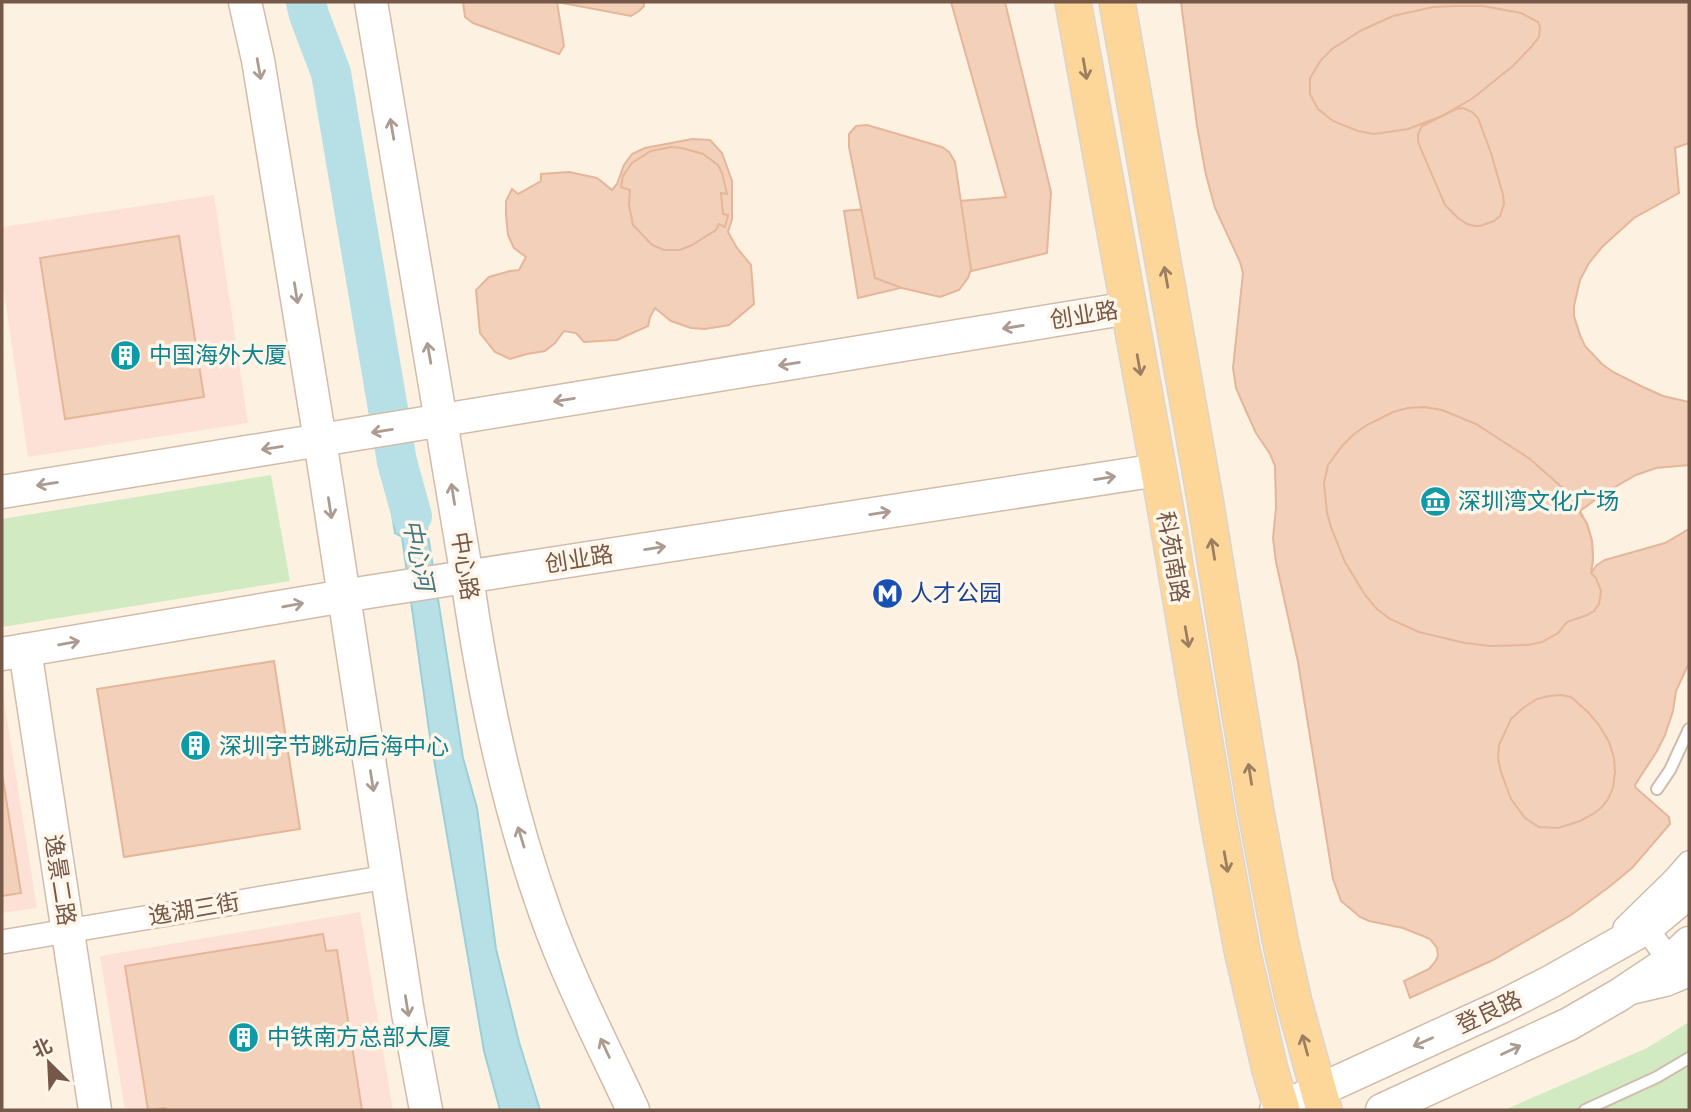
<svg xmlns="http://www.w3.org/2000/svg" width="1691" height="1112" font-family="'IBM Plex Sans','Noto Sans SC',sans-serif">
  <rect width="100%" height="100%" fill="#fdf2e2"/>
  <g fill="#fde1d6">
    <polygon points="214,195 248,423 28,457 2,278 2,227"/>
    <polygon points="2,694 3,694 37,908 2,913"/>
    <polygon points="360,912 393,1110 125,1110 100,956"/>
  </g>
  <g fill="#d2eac1">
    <polygon points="271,475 290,581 2,627 2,519"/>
    <polygon points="1689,1022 1689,1110 1504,1110 1647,1048"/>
  </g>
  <polygon fill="#b7e0e6" stroke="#9dcfd8" stroke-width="2" points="416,459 463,758 477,808 496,949 519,1042 540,1110 500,1110 484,1051 429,730 402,537 395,533 384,464"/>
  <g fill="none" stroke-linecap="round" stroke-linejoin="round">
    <polyline stroke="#b7e0e6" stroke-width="40" points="306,2 309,15 331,73 397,462 412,516"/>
  </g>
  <g fill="#f2d0b9" stroke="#e5b699" stroke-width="2">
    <polygon points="463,2 644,2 644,6 639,11 631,16 557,2 564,46 559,54 473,23 465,17"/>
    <polygon points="951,2 1005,2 1051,192 1047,253 858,298 844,211 1006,197"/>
    <polygon points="1181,2 1689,2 1689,143 1675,148 1679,193 1634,218 1602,247 1589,263 1580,280 1574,306 1574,316 1580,335 1585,346 1602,364 1613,372 1643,387 1663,396 1689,402 1689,465 1656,468 1636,475 1603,494 1580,511 1587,524 1592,541 1593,559 1591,573 1597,565 1605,560 1665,543 1689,529 1689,663 1676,691 1673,711 1665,735 1657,751 1635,785 1636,788 1669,817 1670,824 1632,868 1609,887 1571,915 1493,960 1410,998 1404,981 1429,969 1435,962 1438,956 1437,948 1430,939 1423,936 1403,928 1369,921 1360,917 1341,901 1333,879 1298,662 1276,562 1273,538 1276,508 1275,466 1270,454 1256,433 1246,411 1236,388 1233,368 1243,273 1240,262 1215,208 1206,175 1197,126"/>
    <polygon points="1456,6 1483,6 1521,13 1538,22 1540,27 1539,37 1531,47 1513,66 1473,98 1442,116 1408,129 1374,134 1358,131 1333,121 1318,109 1310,94 1310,78 1321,60 1332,49 1362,30 1393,16 1433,7"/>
    <polygon points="1463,108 1472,112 1478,118 1491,153 1503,195 1504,204 1500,216 1494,221 1480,226 1475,226 1467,224 1458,218 1445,205 1420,147 1418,141 1418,134 1422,126 1456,109"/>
    <polygon points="867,125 942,147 949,152 955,162 971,269 968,278 959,290 940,297 902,288 875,278 849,147 849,134 856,126"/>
    <polygon points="692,139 710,140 722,153 732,181 732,219 728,232 737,248 751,265 754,304 729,325 705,329 691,328 671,321 655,308 650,317 648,326 617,340 584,342 576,333 564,331 555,343 545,351 527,354 510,359 495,352 480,333 476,290 489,277 510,271 519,270 526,257 514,248 508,235 506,215 506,201 512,189 518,194 541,181 541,174 569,172 597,178 612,190 617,184 624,165 632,154 645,148"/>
    <polygon points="671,147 682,148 703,154 718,165 722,173 727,194 721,193 723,214 728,215 725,227 719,224 716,230 692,245 680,250 664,250 652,245 633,225 629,205 630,190 621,187 623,176 632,163 651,151"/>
    <polygon points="179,236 204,397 65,419 40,258"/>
    <polygon points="1424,407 1442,410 1476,424 1530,459 1565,490 1587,524 1592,541 1593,559 1591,573 1596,578 1601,591 1599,604 1594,611 1587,615 1567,622 1558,633 1542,642 1528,645 1490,646 1465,643 1419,632 1390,619 1377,609 1365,595 1345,562 1331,527 1327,513 1324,483 1328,465 1343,445 1354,434 1367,425 1393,412 1408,408"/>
    <polygon points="274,661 300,829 124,857 97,689"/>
    <polygon points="1561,695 1571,697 1589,713 1599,725 1609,742 1614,758 1615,772 1613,788 1608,799 1602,807 1593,814 1580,821 1558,828 1539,827 1525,818 1511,799 1501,772 1498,758 1499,745 1511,719 1523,708 1537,699 1549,696"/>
    <polygon points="2,773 21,893 2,896"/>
    <polygon points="323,934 326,951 337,950 362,1110 165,1110 165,1108 148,1110 125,966"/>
  </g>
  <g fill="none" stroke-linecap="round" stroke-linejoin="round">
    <defs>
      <g id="lane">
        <polyline points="1657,789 1670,770 1689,729"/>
        <polyline points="1585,1110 1657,1077 1689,1058"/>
      </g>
      <g id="street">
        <polyline points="1625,928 1674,880 1689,863"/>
        <polyline points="1646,928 1670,961"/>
        <polyline points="2,942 387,877"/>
        <polyline points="1633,992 1667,984 1689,975"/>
      </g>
      <g id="secondary">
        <polyline points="245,2 258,60 320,440 408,1013 426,1110"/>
        <path d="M371 2 467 577C483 690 506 803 545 912 569 980 603 1045 633 1110"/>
        <polyline points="2,492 1129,308"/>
        <polyline points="25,650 95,1110"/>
        <polyline points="2,654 368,592 1158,470"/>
        <polyline points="1276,1110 1501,1007 1550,982 1646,928 1689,892"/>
        <polyline points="1382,1110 1569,1024 1619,995 1670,961 1689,943"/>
      </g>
      <g id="primary">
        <polyline points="1073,2 1165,506 1218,820 1242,950 1270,1070 1282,1110"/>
        <polyline points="1117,2 1205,499 1256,812 1280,939 1294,1002 1324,1110"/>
      </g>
    </defs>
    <use href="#lane" stroke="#d0bcac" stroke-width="14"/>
    <use href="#street" stroke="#d0bcac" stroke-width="26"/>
    <use href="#secondary" stroke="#d3bba9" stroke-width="35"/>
    <use href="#primary" stroke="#dbd4cf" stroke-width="38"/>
    <use href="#lane" stroke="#fff" stroke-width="10"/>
    <use href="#street" stroke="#fff" stroke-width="23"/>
    <use href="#secondary" stroke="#fff" stroke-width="32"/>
    <use href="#primary" stroke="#fdd799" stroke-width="35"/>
  </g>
  <defs><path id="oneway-shaft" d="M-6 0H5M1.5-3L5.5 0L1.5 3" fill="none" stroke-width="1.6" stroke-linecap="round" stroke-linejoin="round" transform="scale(1.75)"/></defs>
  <g stroke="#ac9b91">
    <use href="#oneway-shaft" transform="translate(259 69) rotate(80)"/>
    <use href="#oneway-shaft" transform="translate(392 129) rotate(-100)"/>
    <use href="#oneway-shaft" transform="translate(296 293) rotate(81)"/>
    <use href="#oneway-shaft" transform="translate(1013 327) rotate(171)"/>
    <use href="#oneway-shaft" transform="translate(429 353) rotate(-100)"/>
    <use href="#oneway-shaft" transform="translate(789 364) rotate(171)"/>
    <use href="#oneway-shaft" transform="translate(564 400) rotate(171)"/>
    <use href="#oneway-shaft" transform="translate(382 431) rotate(171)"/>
    <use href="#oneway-shaft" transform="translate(272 448) rotate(171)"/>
    <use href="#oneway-shaft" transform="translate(1105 478) rotate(-9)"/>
    <use href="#oneway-shaft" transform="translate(47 484) rotate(171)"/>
    <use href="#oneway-shaft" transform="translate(453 494) rotate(-99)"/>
    <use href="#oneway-shaft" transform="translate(330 508) rotate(81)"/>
    <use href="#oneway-shaft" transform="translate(880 513) rotate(-9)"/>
    <use href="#oneway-shaft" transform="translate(655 548) rotate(-9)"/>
    <use href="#oneway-shaft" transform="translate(293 605) rotate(-10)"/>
    <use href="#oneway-shaft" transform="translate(69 643) rotate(-10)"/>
    <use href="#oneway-shaft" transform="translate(372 781) rotate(81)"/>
    <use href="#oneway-shaft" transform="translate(521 837) rotate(-107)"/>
    <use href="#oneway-shaft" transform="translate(407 1006) rotate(81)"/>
    <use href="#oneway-shaft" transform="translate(1423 1042) rotate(156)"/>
    <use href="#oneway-shaft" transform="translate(605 1048) rotate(-115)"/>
    <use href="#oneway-shaft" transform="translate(1511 1050) rotate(-25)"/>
  </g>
  <g stroke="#9e7e60">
    <use href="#oneway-shaft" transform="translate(1085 69) rotate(80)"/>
    <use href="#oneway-shaft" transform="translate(1166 277) rotate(-100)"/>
    <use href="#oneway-shaft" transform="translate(1139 365) rotate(80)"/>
    <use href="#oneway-shaft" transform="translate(1213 549) rotate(-99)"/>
    <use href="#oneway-shaft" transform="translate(1187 637) rotate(80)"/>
    <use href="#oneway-shaft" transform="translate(1250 774) rotate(-99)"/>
    <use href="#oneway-shaft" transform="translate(1226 862) rotate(80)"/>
    <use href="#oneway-shaft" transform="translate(1305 1045) rotate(-105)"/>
  </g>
  <defs>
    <symbol id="building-disc" viewBox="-11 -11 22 22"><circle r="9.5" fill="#0f9aa8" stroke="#fff6e9"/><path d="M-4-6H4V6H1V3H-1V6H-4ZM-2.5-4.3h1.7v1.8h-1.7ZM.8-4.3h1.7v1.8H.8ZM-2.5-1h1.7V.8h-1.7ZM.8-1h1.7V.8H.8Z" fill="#fff"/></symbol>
    <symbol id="museum-disc" viewBox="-11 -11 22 22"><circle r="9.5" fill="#0f9aa8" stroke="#fff6e9"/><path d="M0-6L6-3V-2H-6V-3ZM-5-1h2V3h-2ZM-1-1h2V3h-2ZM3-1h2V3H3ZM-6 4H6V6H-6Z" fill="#fff"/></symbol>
    <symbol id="metro-disc" viewBox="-11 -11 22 22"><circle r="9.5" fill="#1a4fb4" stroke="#fff6e9"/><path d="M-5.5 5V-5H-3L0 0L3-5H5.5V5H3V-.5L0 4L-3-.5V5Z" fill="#fff"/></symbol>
  </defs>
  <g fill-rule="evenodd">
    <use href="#building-disc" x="108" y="338" width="35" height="35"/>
    <use href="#museum-disc" x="1418" y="484" width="35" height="35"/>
    <use href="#metro-disc" x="870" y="576" width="35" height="35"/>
    <use href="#building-disc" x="178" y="728" width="35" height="35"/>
    <use href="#building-disc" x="226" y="1020" width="35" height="35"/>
  </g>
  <g text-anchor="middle" stroke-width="7" stroke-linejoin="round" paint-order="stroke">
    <g font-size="23" fill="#755848" stroke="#fff6e9">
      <text transform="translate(1084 315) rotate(-9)" y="8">创业路</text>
      <text transform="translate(1173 557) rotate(80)" y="8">科苑南路</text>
      <text transform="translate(579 559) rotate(-9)" y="8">创业路</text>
      <text transform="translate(465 566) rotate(81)" y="8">中心路</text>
      <text transform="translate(60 880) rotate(81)" y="8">逸景二路</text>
      <text transform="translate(194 909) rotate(-10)" y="8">逸湖三街</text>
      <text transform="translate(1489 1012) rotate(-25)" y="8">登良路</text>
    </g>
    <g font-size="23" fill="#0d838f" stroke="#fff6e9" text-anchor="start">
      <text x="149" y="363">中国海外大厦</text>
      <text x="1458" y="509">深圳湾文化广场</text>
      <text x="219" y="754">深圳字节跳动后海中心</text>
      <text x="267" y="1045">中铁南方总部大厦</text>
    </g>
    <g font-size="23" fill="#164399" stroke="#fff6e9" text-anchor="start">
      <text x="910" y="601">人才公园</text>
    </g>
    <g font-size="24" font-style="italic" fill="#3f7782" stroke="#fff6e9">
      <text transform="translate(418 555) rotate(79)" y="8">中心河</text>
    </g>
  </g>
  <rect width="1691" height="1112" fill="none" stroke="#755848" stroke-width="7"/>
  <g transform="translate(49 1063) rotate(336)" stroke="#fff6e9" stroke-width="5" paint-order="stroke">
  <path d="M0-5L12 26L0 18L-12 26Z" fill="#755848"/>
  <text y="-10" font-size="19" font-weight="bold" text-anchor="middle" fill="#755848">北</text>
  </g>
</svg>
